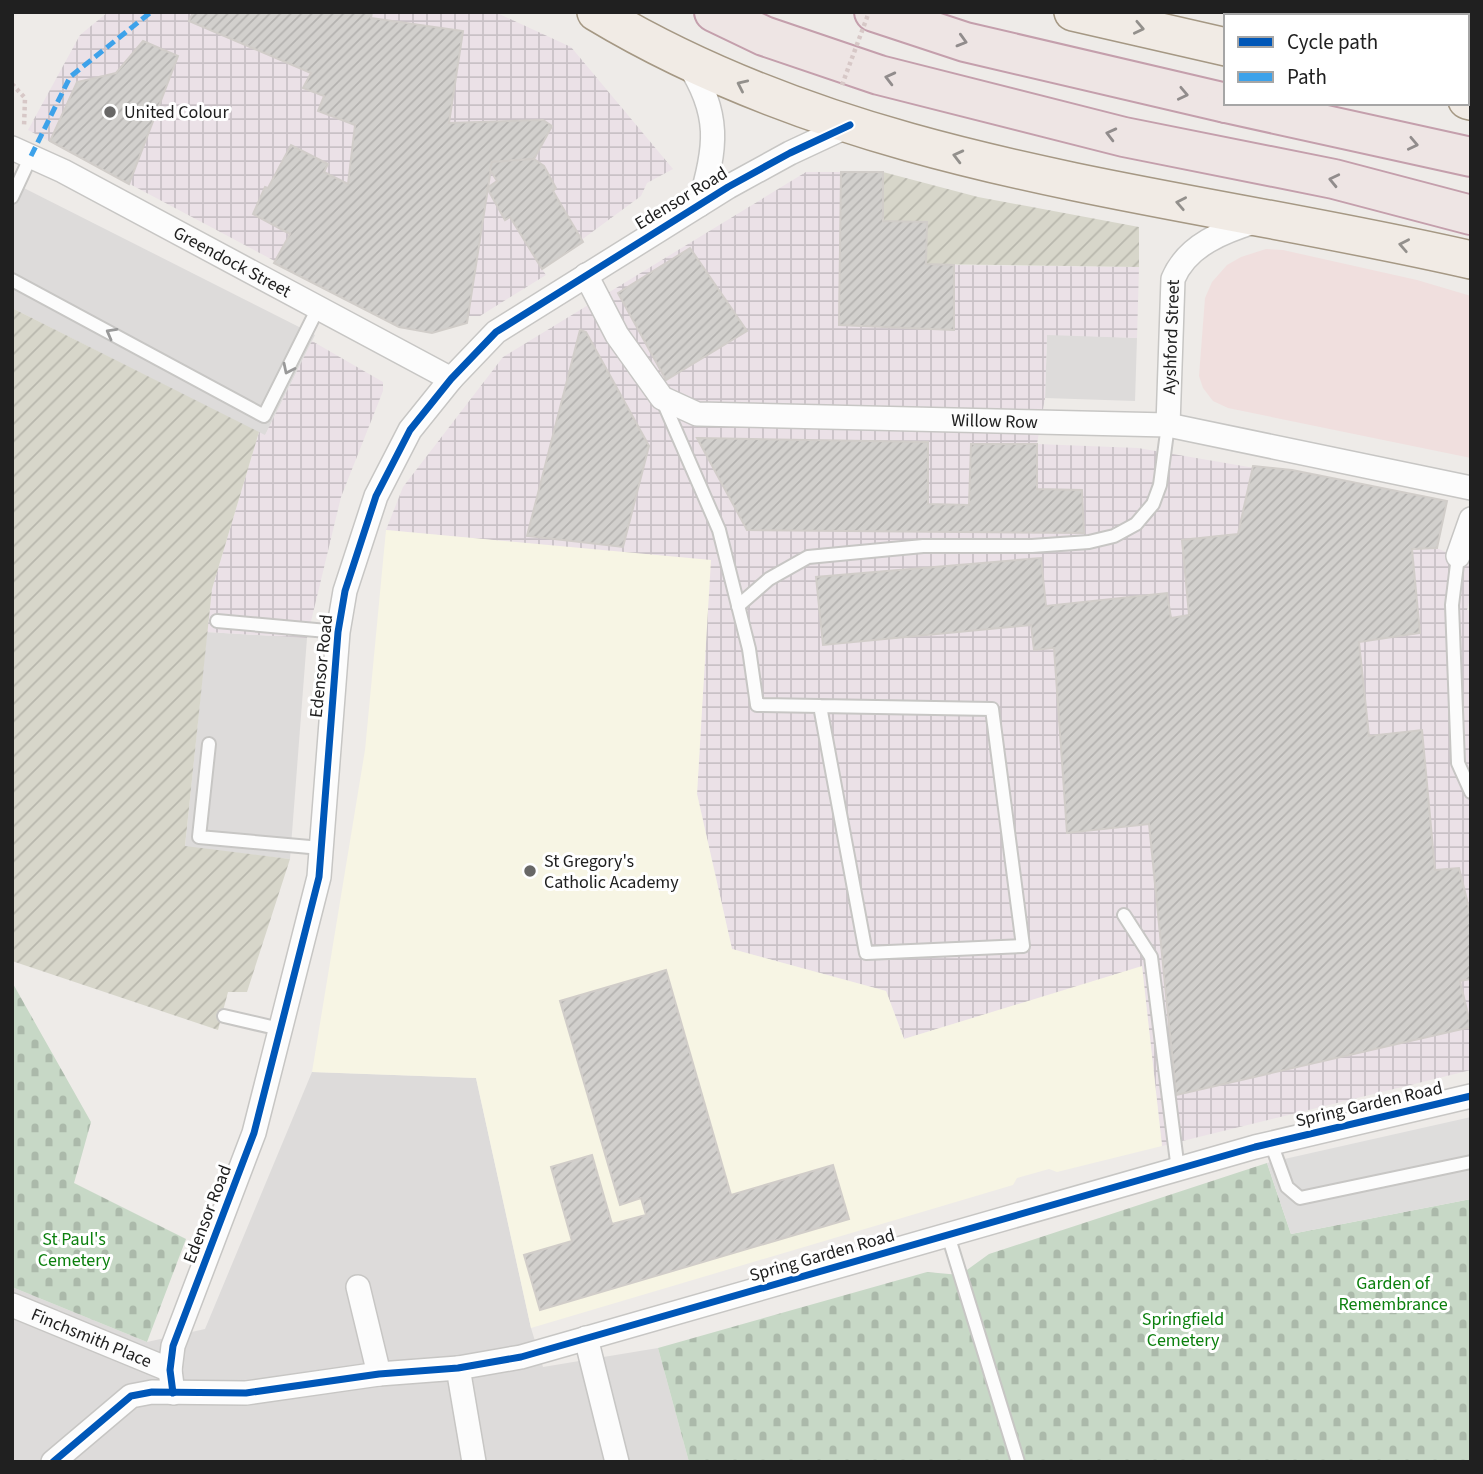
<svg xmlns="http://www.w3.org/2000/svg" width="1483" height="1474" font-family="'Source Sans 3',sans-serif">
  <defs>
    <pattern id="industrial-grid" width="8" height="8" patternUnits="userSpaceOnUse" patternTransform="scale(1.75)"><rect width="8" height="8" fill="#ebe1e7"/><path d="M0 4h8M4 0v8" fill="none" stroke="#c9c1c6"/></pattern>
    <pattern id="construction-furrows" width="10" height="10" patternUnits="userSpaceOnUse" patternTransform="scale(1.75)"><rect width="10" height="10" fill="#d7d6ca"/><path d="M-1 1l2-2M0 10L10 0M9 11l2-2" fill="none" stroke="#b8b7ad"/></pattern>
    <pattern id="cemetery-stones" width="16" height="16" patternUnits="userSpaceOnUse" patternTransform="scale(1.75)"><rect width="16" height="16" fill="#c7d8c6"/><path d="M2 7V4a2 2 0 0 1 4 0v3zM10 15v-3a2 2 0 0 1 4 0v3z" fill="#abb9aa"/></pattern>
    <pattern id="building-hatch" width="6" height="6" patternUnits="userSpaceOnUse" patternTransform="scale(1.75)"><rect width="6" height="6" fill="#d2d0cd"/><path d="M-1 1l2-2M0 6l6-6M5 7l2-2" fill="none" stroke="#b4b2b0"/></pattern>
  </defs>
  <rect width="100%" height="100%" fill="#eeebe8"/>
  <g fill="#dddbda">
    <polygon points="12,182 315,335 265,436 12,308"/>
    <polygon points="1047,334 1137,338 1135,401 1045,398"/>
    <polygon points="207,632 307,638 290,859 185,847"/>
    <polygon points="312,1072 476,1078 531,1328 543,1367 658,1348 689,1462 12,1462 12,1287 147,1342 205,1329"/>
  </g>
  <polygon fill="#f0dfde" points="1266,249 1283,250 1417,280 1471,296 1471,458 1228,408 1213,401 1203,388 1199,376 1205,298 1212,282 1227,265 1241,257"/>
  <g fill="url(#industrial-grid)">
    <polygon points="108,12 495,12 571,47 673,169 647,183 641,196 542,269 546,275 480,316 468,316 467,323 432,333 399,327 28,130 80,35"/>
    <polygon points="806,172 883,172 954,265 1139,267 1137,338 1047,335 1045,398 1037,444 1138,448 1447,501 1437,548 1471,564 1471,595 1467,610 1471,611 1471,1070 1162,1146 1142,967 904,1039 886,991 732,949 697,794 710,561 386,530 403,487 503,357"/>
    <polygon points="312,341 383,382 383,391 341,497 307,638 207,632 212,589 259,432 265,435"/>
  </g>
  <polygon fill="#f7f5e4" points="386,530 711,560 697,794 732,949 886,991 904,1039 1142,966 1162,1146 1057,1172 1049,1169 1017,1178 1013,1185 531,1328 476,1078 312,1072 365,750"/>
  <g fill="url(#construction-furrows)">
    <polygon points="883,172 978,197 1139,227 1139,267 926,264 883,221"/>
    <polygon points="12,308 259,432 212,589 185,846 290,859 247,992 228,992 218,1030 12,961"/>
  </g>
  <g fill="url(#cemetery-stones)">
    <polygon points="12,982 91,1122 74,1183 186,1239 147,1342 12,1287"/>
    <polygon points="1267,1163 1291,1234 1471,1199 1471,1462 689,1462 658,1348 927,1272 960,1275 989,1254"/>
  </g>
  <polygon fill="#dedddc" points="1471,1117 1471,1199 1291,1234 1267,1163"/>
  <g fill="url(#building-hatch)" stroke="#d1cdc9" stroke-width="2">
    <polygon points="193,12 372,12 371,18 463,31 449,123 543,120 552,126 534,159 492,162 467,323 432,333 399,327 274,263 290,234 253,214 265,187 268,188 291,145 328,164 324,172 348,184 355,125 318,111 324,96 303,88 311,73 189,21"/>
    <polygon points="143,41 178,56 129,184 50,141 77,82 116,73"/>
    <polygon points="534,159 544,166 556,188 553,191 583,242 542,269 510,217 505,220 487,188 497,181 490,170 492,162"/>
    <polygon points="841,172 883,172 883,221 927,222 926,264 954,265 954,330 839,325"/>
    <polygon points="690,248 747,331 666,380 618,293"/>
    <polygon points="580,330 586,332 649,446 623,547 527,536"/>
    <polygon points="697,438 928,442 928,504 969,505 971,444 1037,444 1037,489 1082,490 1084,533 747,530"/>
    <polygon points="1253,466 1292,470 1447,501 1437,548 1412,549 1420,633 1359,642 1369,736 1422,730 1435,870 1459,868 1471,916 1471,979 1460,981 1471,1027 1176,1095 1149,824 1067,833 1054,648 1034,650 1031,625 823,645 816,577 1041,558 1046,606 1167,593 1171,618 1189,615 1182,540 1238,534"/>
    <polygon points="666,970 731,1195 833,1165 849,1219 540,1310 524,1255 572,1241 551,1167 592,1155 612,1224 646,1215 641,1198 620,1205 560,1001"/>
  </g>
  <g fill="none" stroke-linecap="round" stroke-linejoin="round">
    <defs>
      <g id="service">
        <polyline points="12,197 31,156"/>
        <polyline points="12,280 264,416 318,308"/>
        <polyline points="662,399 719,530 749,649 757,705 992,709 1023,946 866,953 820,706"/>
        <polyline points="1458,556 1452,605 1458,763 1471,792"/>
        <polyline points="738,606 769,579 808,557 923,546 1032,546 1089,542 1114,536 1136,524 1153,504 1160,485 1168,425"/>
        <polyline points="217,621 338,632"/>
        <polyline points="209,744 199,837 321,848"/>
        <polyline points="1124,915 1151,957 1178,1170"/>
        <polyline points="224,1016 280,1029"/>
        <polyline points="1271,1143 1287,1187 1300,1198 1471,1162"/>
        <polyline points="948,1235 1018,1462"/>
      </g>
      <g id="minor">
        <polyline points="1325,12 1326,16"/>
        <path d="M687 62C721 113 717 148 699 205"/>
        <path id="s1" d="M12 148 63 171 451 379"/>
        <path id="s2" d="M586 275 617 335 662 398 697 414 1168 425 1471 488"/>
        <path id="s3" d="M1168 425 1173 279C1187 245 1224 231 1257 221"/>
        <polyline points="1458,556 1471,519"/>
        <polyline points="358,1287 379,1374"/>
        <path id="s4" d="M12 1305 170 1370"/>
        <polyline points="586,1338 617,1462"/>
        <polyline points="458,1368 474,1462"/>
        <polyline points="173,1393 170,1370 173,1346 254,1133 319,877 338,632 345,591 376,496 410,430 451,379 496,332 728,187 790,153 850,125"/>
        <polyline points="53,1462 131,1396 152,1392 246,1393 379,1374 458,1368 521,1357 1255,1147 1471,1096"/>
      </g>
      <g id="primary">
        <path d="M596 12C862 172 1175 192 1471 260"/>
        <polyline points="1073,12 1226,47"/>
        <polyline points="1467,100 1471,101"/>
      </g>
      <g id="trunk">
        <polyline points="714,12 764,36 879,75 1124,137 1334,179 1471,215"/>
        <polyline points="874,12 965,42 1226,103"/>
        <polyline points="1226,103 1471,157"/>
      </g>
    </defs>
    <use href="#service" stroke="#c7c6c4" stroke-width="16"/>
    <use href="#minor" stroke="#c7c6c4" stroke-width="26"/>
    <use href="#primary" stroke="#a59884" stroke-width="40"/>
    <use href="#trunk" stroke="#c49fac" stroke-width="42"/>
    <polyline stroke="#d7c8c7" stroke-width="4.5" stroke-dasharray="3.5 3.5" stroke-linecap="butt" points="12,84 25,98 24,127"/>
    <use href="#service" stroke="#fcfcfc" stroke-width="12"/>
    <use href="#minor" stroke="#fcfcfc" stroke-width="23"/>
    <use href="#primary" stroke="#f1ebe5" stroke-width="37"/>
    <use href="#trunk" stroke="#eee5e4" stroke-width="38"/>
    <polyline stroke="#d7c8c7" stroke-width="4.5" stroke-dasharray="3.5 3.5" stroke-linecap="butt" points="842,85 869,12"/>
    <polyline stroke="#3da2ea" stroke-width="5" stroke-dasharray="10 5" stroke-linecap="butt" points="31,156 70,77 151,12"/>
    <defs>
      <g id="cycleway">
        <polyline points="173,1393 170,1370 173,1346 254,1133 319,877 338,632 345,591 376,496 410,430 451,379 496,332 728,187 790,153 850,125"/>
        <polyline points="53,1462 131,1396 152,1392 246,1393 379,1374 458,1368 521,1357 1255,1147 1471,1096"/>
      </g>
    </defs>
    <use href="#cycleway" stroke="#fff" stroke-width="11"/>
    <use href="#cycleway" stroke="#0057b8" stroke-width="7"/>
  </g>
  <defs><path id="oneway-chevron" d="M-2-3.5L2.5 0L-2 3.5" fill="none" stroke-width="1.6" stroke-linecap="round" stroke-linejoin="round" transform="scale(1.75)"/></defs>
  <g stroke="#93908c">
    <use href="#oneway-chevron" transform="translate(1139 28) rotate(12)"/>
    <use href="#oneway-chevron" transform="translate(742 85) rotate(-155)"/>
    <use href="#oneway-chevron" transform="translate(958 156) rotate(-166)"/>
    <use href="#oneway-chevron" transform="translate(1181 203) rotate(-169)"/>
    <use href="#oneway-chevron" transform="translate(1404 245) rotate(-169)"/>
  </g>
  <g stroke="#918c8c">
    <use href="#oneway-chevron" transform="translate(962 41) rotate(16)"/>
    <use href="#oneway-chevron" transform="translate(890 78) rotate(-166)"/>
    <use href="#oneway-chevron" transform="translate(1183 94) rotate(12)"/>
    <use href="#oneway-chevron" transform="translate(1111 134) rotate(-166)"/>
    <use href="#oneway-chevron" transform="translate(1413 144) rotate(12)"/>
    <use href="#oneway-chevron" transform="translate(1334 180) rotate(-167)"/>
  </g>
  <g stroke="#999">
    <use href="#oneway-chevron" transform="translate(111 333) rotate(-151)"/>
    <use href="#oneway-chevron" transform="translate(288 369) rotate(116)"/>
  </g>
  <g fill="#686766" stroke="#fff" stroke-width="2.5">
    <circle cx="110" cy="112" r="7"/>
    <circle cx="530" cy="871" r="7"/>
  </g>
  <g text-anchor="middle" stroke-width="6" stroke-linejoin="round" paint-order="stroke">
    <g font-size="18" fill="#202020" stroke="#fff" text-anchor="start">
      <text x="124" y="118">United Colour</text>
      <text x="544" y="867">St Gregory's<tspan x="544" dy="21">Catholic Academy</tspan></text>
    </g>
    <g font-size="18" fill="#202020" stroke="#fff">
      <text transform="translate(681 198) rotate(-31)" y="6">Edensor Road</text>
      <text dy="6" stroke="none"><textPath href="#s1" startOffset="248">Greendock Street</textPath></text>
      <text dy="6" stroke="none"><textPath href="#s3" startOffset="88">Ayshford Street</textPath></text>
      <text dy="6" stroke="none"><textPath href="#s2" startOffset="481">Willow Row</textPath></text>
      <text transform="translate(321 666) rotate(-84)" y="6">Edensor Road</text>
      <text transform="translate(1369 1104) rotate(-13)" y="6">Spring Garden Road</text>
      <text transform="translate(207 1214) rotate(-69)" y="6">Edensor Road</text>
      <text transform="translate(822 1255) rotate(-16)" y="6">Spring Garden Road</text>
      <text dy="6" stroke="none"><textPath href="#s4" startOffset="86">Finchsmith Place</textPath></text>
    </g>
    <g font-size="18" fill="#0c800e" stroke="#fff">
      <text x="74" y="1245">St Paul's<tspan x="74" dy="21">Cemetery</tspan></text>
      <text x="1393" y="1289">Garden of<tspan x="1393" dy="21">Remembrance</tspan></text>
      <text x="1183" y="1325">Springfield<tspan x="1183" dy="21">Cemetery</tspan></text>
    </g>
  </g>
  <rect width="1483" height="1474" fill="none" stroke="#202020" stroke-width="28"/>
  <rect x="1224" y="14" width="245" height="91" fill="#ffffff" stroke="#a6a6a6" stroke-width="2"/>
  <rect x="1238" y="37" width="35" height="10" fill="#0057b8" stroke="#a6a6a6" stroke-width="2"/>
  <text x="1287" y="49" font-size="21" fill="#202020">Cycle path</text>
  <rect x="1238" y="72" width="35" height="10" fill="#3da2ea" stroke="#a6a6a6" stroke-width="2"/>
  <text x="1287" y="84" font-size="21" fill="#202020">Path</text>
</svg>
